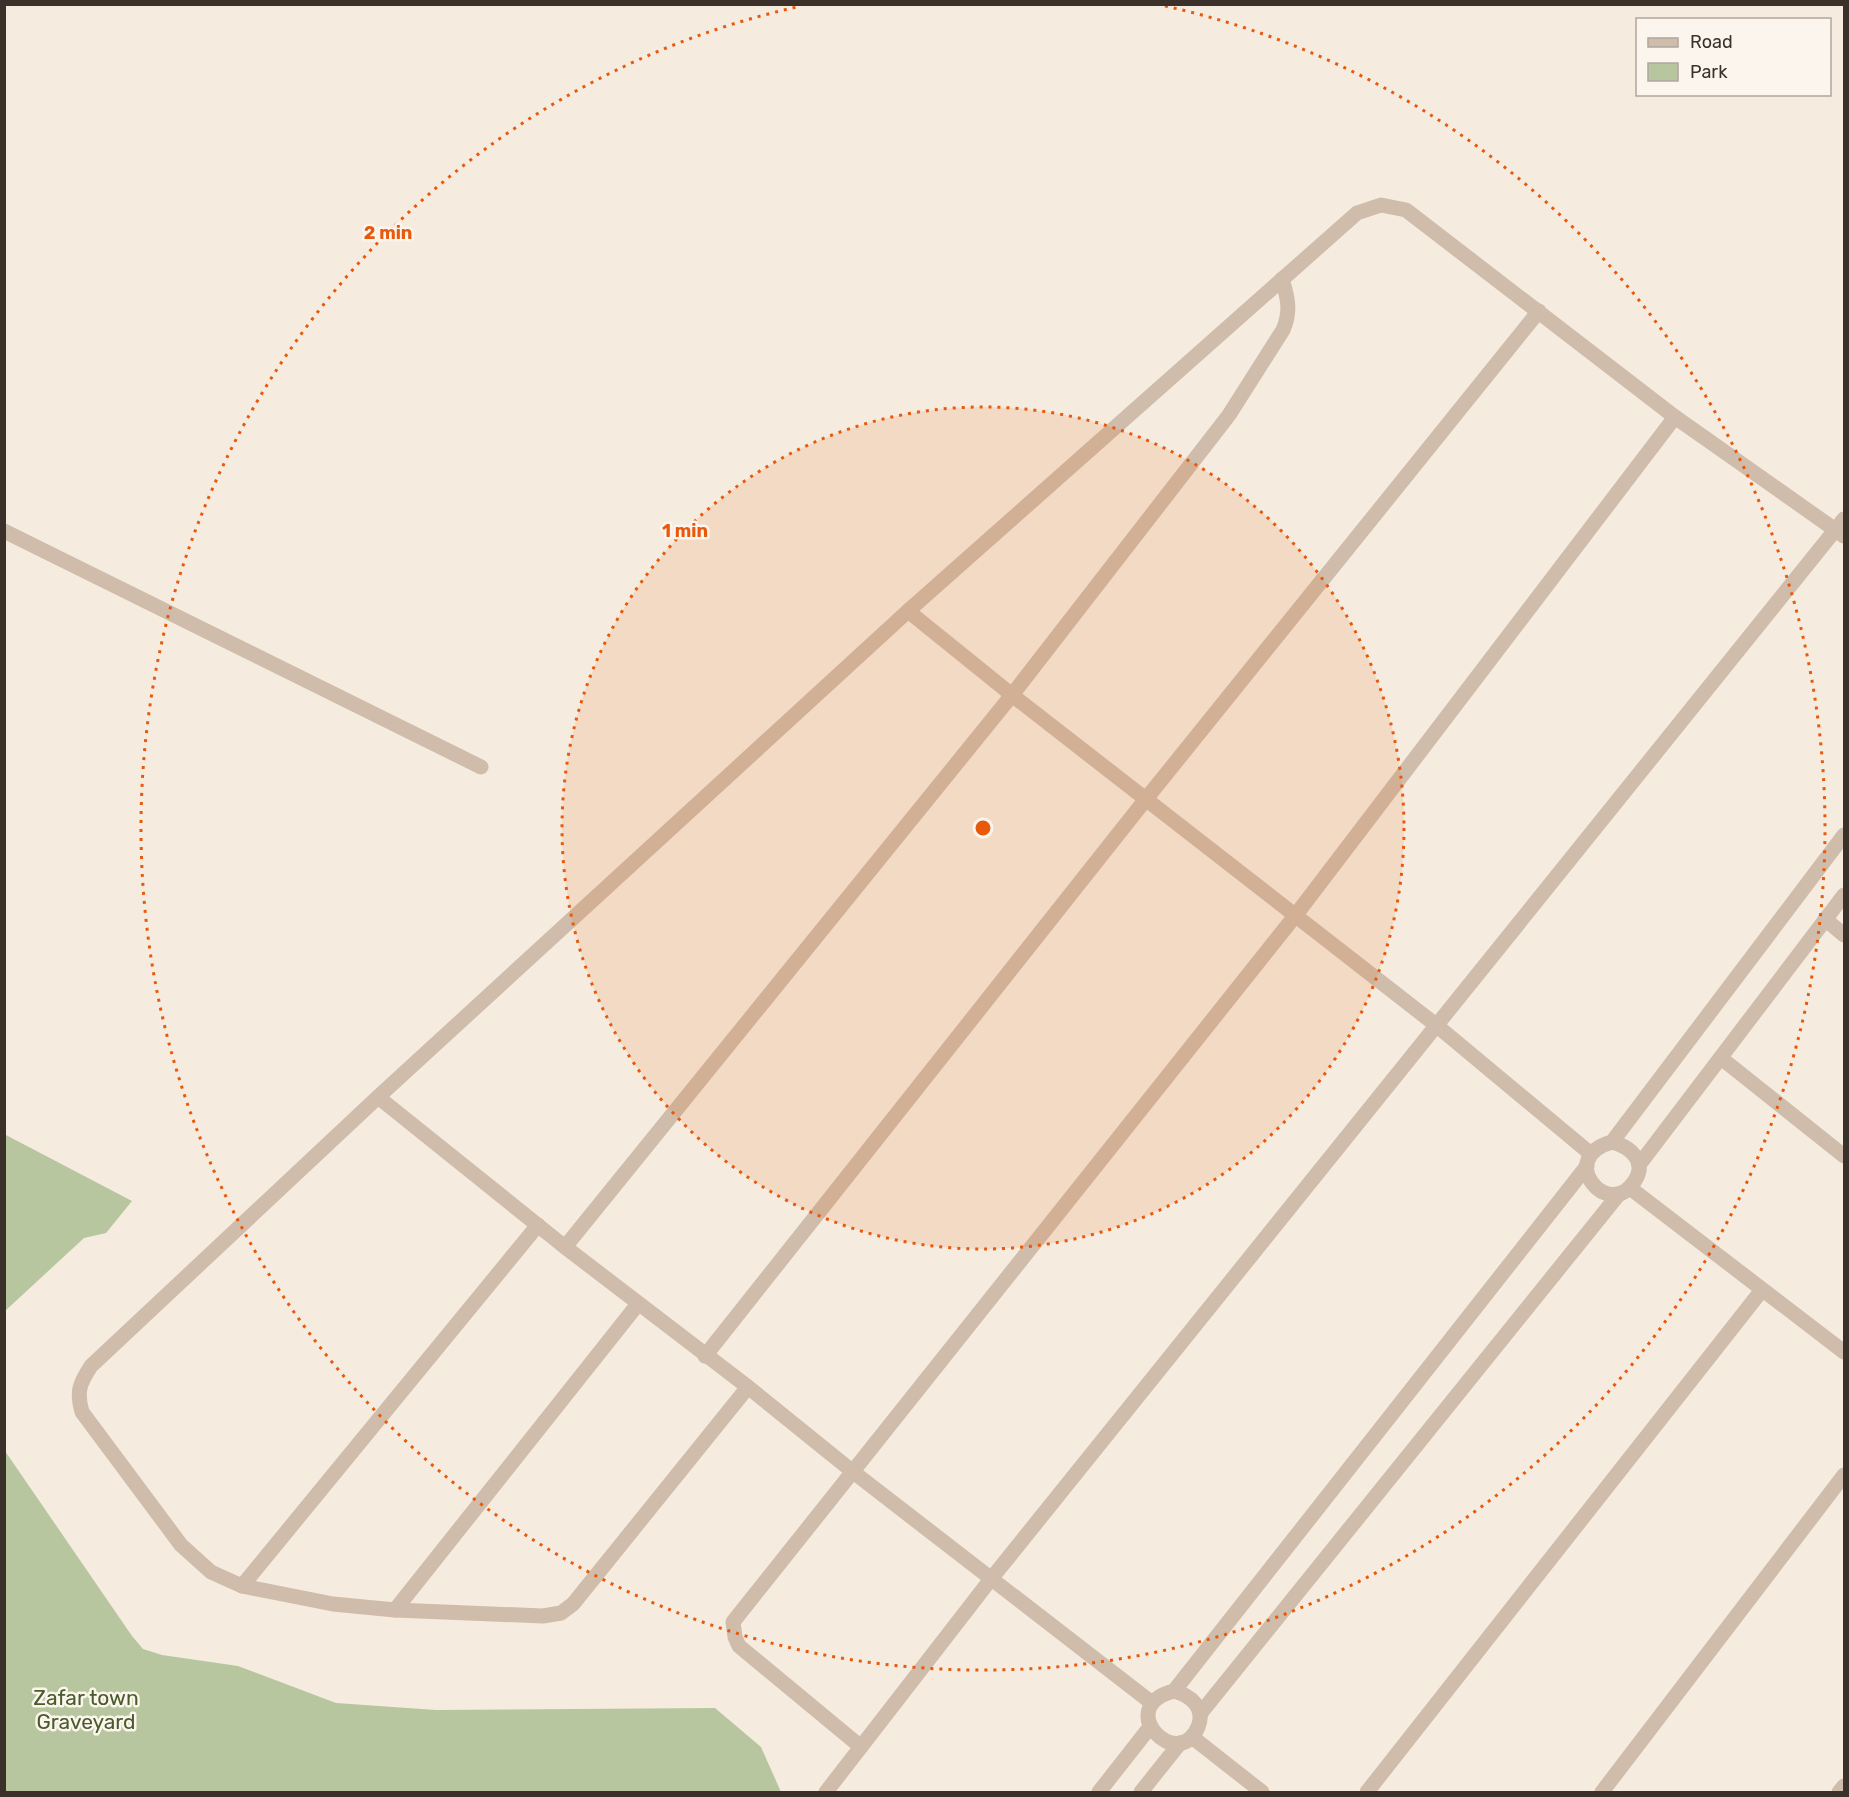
<svg xmlns="http://www.w3.org/2000/svg" width="1849" height="1797" font-family="Rubik,sans-serif">
  <rect width="100%" height="100%" fill="#f5ecdf"/>
  <g fill="#b7c69e">
    <polygon points="4,1134 132,1201 106,1233 84,1238 5,1311"/>
    <polygon points="5,1451 132,1636 143,1649 162,1655 238,1666 336,1703 436,1710 715,1708 761,1747 781,1792 5,1792"/>
  </g>
  <g fill="none" stroke-linecap="round" stroke-linejoin="round">
    <g stroke="#cfbcaa" stroke-width="15">
      <polyline points="4,531 481,767"/>
      <polyline points="908,611 1012,695 1436,1025 1591,1154"/>
      <polyline points="1825,919 1844,935"/>
      <polyline points="1721,1058 1844,1156"/>
      <polyline points="378,1097 565,1247 748,1387 852,1471 1152,1703"/>
      <path d="M1612 1142C1631 1147 1648 1162 1634 1182 1608 1221 1555 1158 1612 1142L1844 835"/>
      <polyline points="1639,1165 1844,895"/>
      <polyline points="1630,1188 1844,1352"/>
      <path d="M565 1247 1012 695 1229 415 1283 330C1291 312 1288 298 1282 279"/>
      <polyline points="705,1356 1146,799 1539,311"/>
      <path d="M748 1387 573 1604 561 1613 543 1616 395 1610 333 1604 242 1586 211 1572 181 1545 82 1412C76 1391 80 1383 91 1366L378 1097 908 611 1357 213 1381 205 1406 210 1675 417 1844 536"/>
      <polyline points="242,1586 538,1225"/>
      <polyline points="395,1610 638,1304"/>
      <path d="M1174 1691C1190 1695 1206 1708 1198 1727 1178 1774 1112 1707 1174 1691L1587 1166"/>
      <polyline points="1200,1714 1619,1194"/>
      <polyline points="1192,1737 1262,1792"/>
      <polyline points="861,1747 739,1646 735,1637 733,1622 1295,916 1675,417"/>
      <polyline points="826,1792 991,1579 1844,519"/>
      <polyline points="1099,1792 1150,1727"/>
      <polyline points="1141,1792 1180,1743"/>
      <polyline points="1367,1792 1762,1290"/>
      <polyline points="1602,1792 1844,1475"/>
      <polyline points="1839,1792 1844,1786"/>
    </g>
  </g>
  <circle cx="983" cy="828" r="421" fill="#e8590c" fill-opacity=".12"/>
  <g fill="none" stroke="#e8590c" stroke-width="3" stroke-dasharray="3 6">
    <circle cx="983" cy="828" r="421"/>
    <path d="M1165 6A842 842 0 1 1 801 6"/>
  </g>
  <g text-anchor="middle" stroke-width="5" stroke-linejoin="round" paint-order="stroke">
    <g font-size="21" fill="#485c2b" stroke="#fcf5ed">
      <text x="86" y="1705">Zafar town<tspan x="86" dy="24">Graveyard</tspan></text>
    </g>
  </g>
  <circle cx="983" cy="828" r="9" fill="#e8590c" stroke="#fcf5ed" stroke-width="3"/>
  <g font-size="18" text-anchor="middle" font-weight="bold" fill="#e8590c" stroke="#fcf5ed" stroke-width="5" stroke-linejoin="round" paint-order="stroke">
    <text x="388" y="239">2 min</text>
    <text x="685" y="537">1 min</text>
  </g>
  <rect width="1849" height="1797" fill="none" stroke="#3b302a" stroke-width="12"/>
  <rect x="1636" y="18" width="195" height="78" fill="#fcf5ed" stroke="#afa69f" stroke-width="1.5"/>
  <rect x="1648" y="38" width="30" height="9" fill="#cfbcaa" stroke="#afa69f" stroke-width="1.5"/>
  <text x="1690" y="48" font-size="18" fill="#3b302a">Road</text>
  <rect x="1648" y="63" width="30" height="18" fill="#b7c69e" stroke="#afa69f" stroke-width="1.5"/>
  <text x="1690" y="78" font-size="18" fill="#3b302a">Park</text>
</svg>
